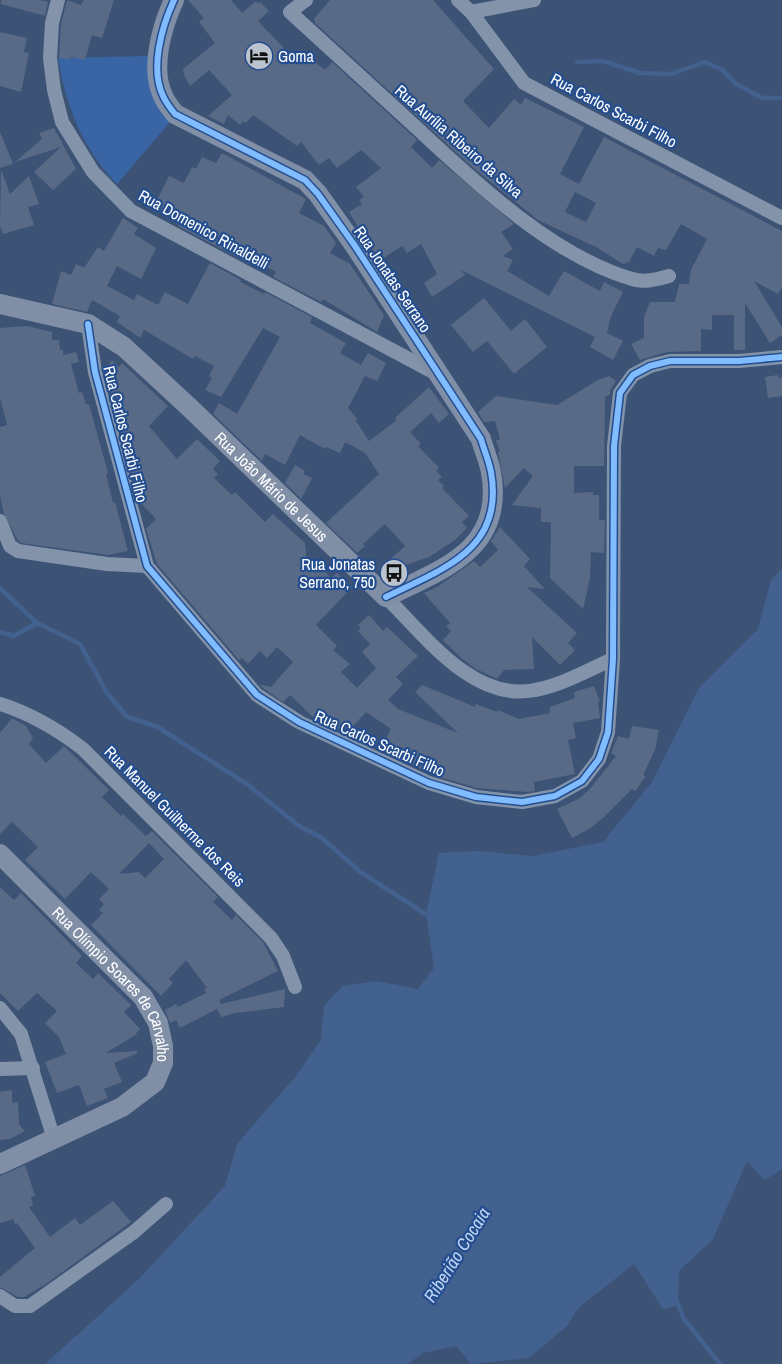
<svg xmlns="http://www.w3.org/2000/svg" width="782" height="1364" font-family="'Archivo Narrow',sans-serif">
  <rect width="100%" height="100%" fill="#3c5376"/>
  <path fill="#3965a5" d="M149 56C150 87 147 98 170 122L117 184C83 149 66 106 58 58Z"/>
  <polygon fill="#43618f" points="782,568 782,1169 765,1180 747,1161 713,1239 679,1271 678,1305 663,1309 634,1264 578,1308 567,1326 529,1358 471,1364 456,1346 423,1353 408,1364 45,1364 139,1279 225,1186 237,1144 296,1076 321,1040 324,1006 343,986 376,981 418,989 434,968 426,914 439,853 478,851 533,856 603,842 652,782 699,688 758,629 771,580"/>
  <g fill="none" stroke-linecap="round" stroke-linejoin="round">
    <g stroke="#43618f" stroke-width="4.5">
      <polyline points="577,62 603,61 640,73 671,74 705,62 723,70 736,84 762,98 782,98"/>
      <polyline points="0,588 37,623 80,644 107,693 127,717 156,726 247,784 299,826 322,838 359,871 430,917"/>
      <polyline points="0,632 14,636 37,623"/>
      <polyline points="676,1299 684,1319 720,1364"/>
    </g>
  </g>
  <g fill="#586a86" fill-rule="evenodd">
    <polygon points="1,0 40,0 48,2 45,16 1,4"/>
    <polygon points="67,0 81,5 84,0 114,0 102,38 92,35 85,60 71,57 70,59 59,58 61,24"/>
    <polygon points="188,0 231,0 242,13 256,1 258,4 260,2 269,11 258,21 300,65 307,56 325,70 332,62 417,140 411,147 432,168 439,160 514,224 501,232 513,249 503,256 513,260 507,271 549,296 564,271 600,291 604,282 623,292 611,316 607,333 623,341 613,360 590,347 595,337 461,270 465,275 432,297 424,283 437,274 421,244 407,253 402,246 379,261 349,212 362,204 359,200 364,197 356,187 381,168 361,150 337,168 329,158 319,165 301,142 297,146 253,115 246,123 243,121 240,125 228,115 224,124 208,116 232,95 209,70 190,86 184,75 183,69 215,43 199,22 204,18"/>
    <path d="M330 0H433L494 69 463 101 489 128 514 99 521 105 525 98 584 127 560 174 579 184 604 137 782 231V287L778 294 754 281 782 327V335L770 343 745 303V350H734V315H712V330L701 329V351L667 352 640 360 631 344 644 338V317L650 302H675L679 284H689L691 270 707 239 681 224 666 250 658 248 654 256 637 247 629 262 623 264 596 247 538 220 471 166 315 23 314 19ZM575 192 596 203 586 222 565 212Z"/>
    <polygon points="0,32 27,38 24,52 29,53 21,92 0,86"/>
    <polygon points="54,128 76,169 53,190 34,172 61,147 15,162 42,139 39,133"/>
    <polygon points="0,132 13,164 0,168"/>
    <polygon points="222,153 306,199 299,213 324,226 336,243 330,253 350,264 384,315 377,332 323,299 321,302 273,277 276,272 252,259 250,264 178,226 180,222 153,208 169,176 184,183 192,167 196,169 202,157 216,163"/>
    <polygon points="1,170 10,194 29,176 39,204 28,207 34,225 3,234 0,226"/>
    <polygon points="123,218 138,228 134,234 156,248 141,279 117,266 107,286 134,300 137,294 158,305 165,292 188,304 210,263 241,280 240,282 264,294 265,292 312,317 310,323 346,343 340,353 361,365 368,353 386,363 377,381 365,376 348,408 357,419 356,421 369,441 397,420 395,418 429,387 449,414 439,423 431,413 410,432 421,444 418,446 439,468 436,470 442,477 438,480 444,486 442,488 469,516 462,522 467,528 455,540 429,557 406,565 382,567 405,546 385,524 363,544 365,546 357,553 326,523 379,474 365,453 345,442 340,453 326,447 325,449 300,435 285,465 265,454 262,461 213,414 219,403 237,414 280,337 263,328 221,397 205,390 212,378 209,376 214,366 195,356 193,359 144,330 140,338 117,322 120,316 92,300 87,312 52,304 61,271 71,275 76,264 84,268 98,247 104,251"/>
    <polygon points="484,298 511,331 525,319 547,347 514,374 487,341 473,352 451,325"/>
    <polygon points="27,326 52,332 52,340 59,340 60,350 63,350 63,355 76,352 79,362 71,364 79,393 82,392 86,404 89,404 108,473 106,474 113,503 115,502 128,551 108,555 21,543 17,539 4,514 0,495 0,427 7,425 0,398 0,328"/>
    <polygon points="112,360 119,367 122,363 168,406 149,426 177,459 197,439 220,461 213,469 218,474 214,478 232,495 235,492 265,522 273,514 305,543 307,562 311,558 331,578 337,573 352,587 316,625 337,646 333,650 350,664 341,672 357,688 376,668 362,652 370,644 358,631 361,628 358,625 369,615 383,631 387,627 418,656 396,677 403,684 388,700 398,709 458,733 415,692 422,685 475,707 476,704 497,712 498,710 519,719 550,713 550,707 575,698 574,692 594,686 600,701 598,702 600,718 573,723 576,738 568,740 575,774 534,782 535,791 528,792 477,788 436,776 381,749 391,729 366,712 346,734 316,720 290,695 283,702 263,688 259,684 271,687 293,662 277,647 267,658 260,651 248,664 242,658 239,660 157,564 146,529 156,519 139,501 105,370"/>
    <polygon points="778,375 779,378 782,377 782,396 768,398 765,377"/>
    <polygon points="609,376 616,381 610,390 610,395 605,396 604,466 574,466 574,493 593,492 593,495 599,495 599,520 605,520 604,553 591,552 590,578 583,609 550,578 551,522 541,522 541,508 512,505 533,476 524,468 505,488 498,452 500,451 496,441 500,439 495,421 484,422 478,412 496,396 557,405 598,380"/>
    <polygon points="295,465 305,471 303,474 312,478 301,499 285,483"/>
    <polygon points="500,527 530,559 524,566 545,589 527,587 577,633 568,643 575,650 560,665 532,637 534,669 504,670 497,679 476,669 461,658 443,640 451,631 446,626 450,623 424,593 437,587 474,561 480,567 498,550 491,541"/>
    <path d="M12 718 26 726 33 738 29 744 46 763 64 746 109 790 102 797 121 816 123 814 146 836 152 831 218 897 213 902 232 920 236 915 263 942 278 971 219 1000 221 1004 285 989 284 1007 235 1013 221 1017 217 1009 180 1028 176 1020 170 1023 165 1010 176 1004 178 1007 206 993 204 989 207 988 186 960 169 979 173 983 161 996 91 925 103 913 99 910 104 904 99 899 109 889 91 872 65 899 25 860 38 847 12 822 0 834V733ZM149 843 164 859 145 878 139 872 119 874Z"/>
    <polygon points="632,726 659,730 655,750 643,775 646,776 635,791 632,789 603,818 589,829 572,838 557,809 580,798 590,789 616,756 611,753 618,736 629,739"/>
    <polygon points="0,887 14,900 21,893 82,956 76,963 93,979 98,973 131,1005 124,1012 140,1029 136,1033 137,1034 106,1053 137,1051 138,1053 114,1063 122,1082 104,1089 108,1098 87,1106 79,1085 57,1093 45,1062 66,1054 59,1037 45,1023 57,1011 37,993 18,1011 0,993"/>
    <polygon points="12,1090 12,1103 18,1102 19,1124 25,1131 10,1139 0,1140 0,1092"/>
    <polygon points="25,1165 35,1196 31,1197 33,1206 29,1207 50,1237 75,1218 80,1225 113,1201 131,1222 46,1284 24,1297 18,1297 0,1287 0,1277 35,1248 17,1223 15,1224 13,1219 0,1223 0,1176"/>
  </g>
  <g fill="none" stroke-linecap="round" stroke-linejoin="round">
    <g stroke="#8394aa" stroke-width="14">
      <polyline points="58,0 52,23 50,58 54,90 62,122 93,172 131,211 437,374"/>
      <path d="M306 0 290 12C333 51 376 91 419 130 477 184 553 256 632 279 644 283 658 279 669 276"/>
      <polyline points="458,0 471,12 524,83 782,218"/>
      <polyline points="471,12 534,0"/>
      <polyline points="88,324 95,372 147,566 257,695 299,722 429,783 476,797 522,802 555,796 582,781 599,759 608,732 613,659 614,446 620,393 633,375 650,366 670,361 739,361 782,357"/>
      <polyline points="0,521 10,546 18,551 107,564 147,566"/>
      <path d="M386 597C424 635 474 703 535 690 562 685 588 670 613 659"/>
      <path d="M0 704C32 714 57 729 83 749L271 938 283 956 295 987"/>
      <polyline points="0,1008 21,1034 54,1139"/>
      <polyline points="0,1069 33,1068"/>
      <polyline points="0,1296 15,1306 30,1306 134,1232 166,1204"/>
    </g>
    <g stroke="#808fa6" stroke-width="20">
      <path id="s1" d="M0 304 88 324 124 347 189 407 386 597C442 569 505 550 491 472 489 461 484 450 481 439L355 246 318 194 305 180 175 114C171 109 167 104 164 98 149 70 162 26 174 0"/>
      <path id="s2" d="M0 854 143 997 158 1023 163 1046V1063L155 1082 122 1107 0 1164"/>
    </g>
    <defs>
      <g id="cycleway">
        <path d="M174 0C162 26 149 70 164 98 167 104 171 109 175 114L305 180 318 194 355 246 481 439C484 450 489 461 491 472 505 550 442 569 386 597"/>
        <polyline points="88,324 95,372 147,566 257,695 299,722 429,783 476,797 522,802 555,796 582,781 599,759 608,732 613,659 614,446 620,393 633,375 650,366 670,361 739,361 782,357"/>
      </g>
    </defs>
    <use href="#cycleway" stroke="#244e8f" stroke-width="9"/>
    <use href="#cycleway" stroke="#80bcff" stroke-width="6"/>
  </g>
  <defs>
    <symbol id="hotel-disc" viewBox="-11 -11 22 22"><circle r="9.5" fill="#bbc3cf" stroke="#244e8f"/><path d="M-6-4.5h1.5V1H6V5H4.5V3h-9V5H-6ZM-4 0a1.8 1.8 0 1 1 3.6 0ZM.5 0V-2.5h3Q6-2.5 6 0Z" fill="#111"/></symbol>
    <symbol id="bus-disc" viewBox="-11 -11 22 22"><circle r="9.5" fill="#bbc3cf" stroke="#244e8f"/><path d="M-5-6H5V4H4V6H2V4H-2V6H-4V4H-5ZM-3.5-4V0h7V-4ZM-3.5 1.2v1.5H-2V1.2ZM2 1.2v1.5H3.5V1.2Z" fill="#111"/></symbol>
  </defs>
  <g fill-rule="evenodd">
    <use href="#hotel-disc" x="243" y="40" width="32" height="32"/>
    <use href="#bus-disc" x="378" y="557" width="32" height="32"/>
  </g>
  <g text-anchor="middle" stroke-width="4.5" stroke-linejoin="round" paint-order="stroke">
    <g font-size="16" fill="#fff" stroke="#244e8f" text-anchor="start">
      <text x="278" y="62">Goma</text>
      <text x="375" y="570" text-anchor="end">Rua Jonatas<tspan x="375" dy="18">Serrano, 750</tspan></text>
    </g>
    <g font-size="16" fill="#fff" stroke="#244e8f">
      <text transform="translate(614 110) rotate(28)" y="6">Rua Carlos Scarbi Filho</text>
      <text transform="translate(459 141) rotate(41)" y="6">Rua Aurília Ribeiro da Silva</text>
      <text transform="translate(204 229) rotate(29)" y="6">Rua Domenico Rinaldelli</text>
      <text transform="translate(393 279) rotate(56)" y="6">Rua Jonatas Serrano</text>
      <text transform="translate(126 434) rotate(76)" y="6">Rua Carlos Scarbi Filho</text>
      <text dy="6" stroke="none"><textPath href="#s1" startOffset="336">Rua João Mário de Jesus</textPath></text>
      <text transform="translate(380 743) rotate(24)" y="6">Rua Carlos Scarbi Filho</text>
      <text transform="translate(175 816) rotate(45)" y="6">Rua Manuel Guilherme dos Reis</text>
      <text dy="6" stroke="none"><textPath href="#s2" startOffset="175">Rua Olímpio Soares de Carvalho</textPath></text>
    </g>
    <g font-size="18" font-style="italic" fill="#c0d5f3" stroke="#244e8f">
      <text transform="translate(457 1255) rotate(-58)" y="6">Riberião Cocaia</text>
    </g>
  </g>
</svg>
